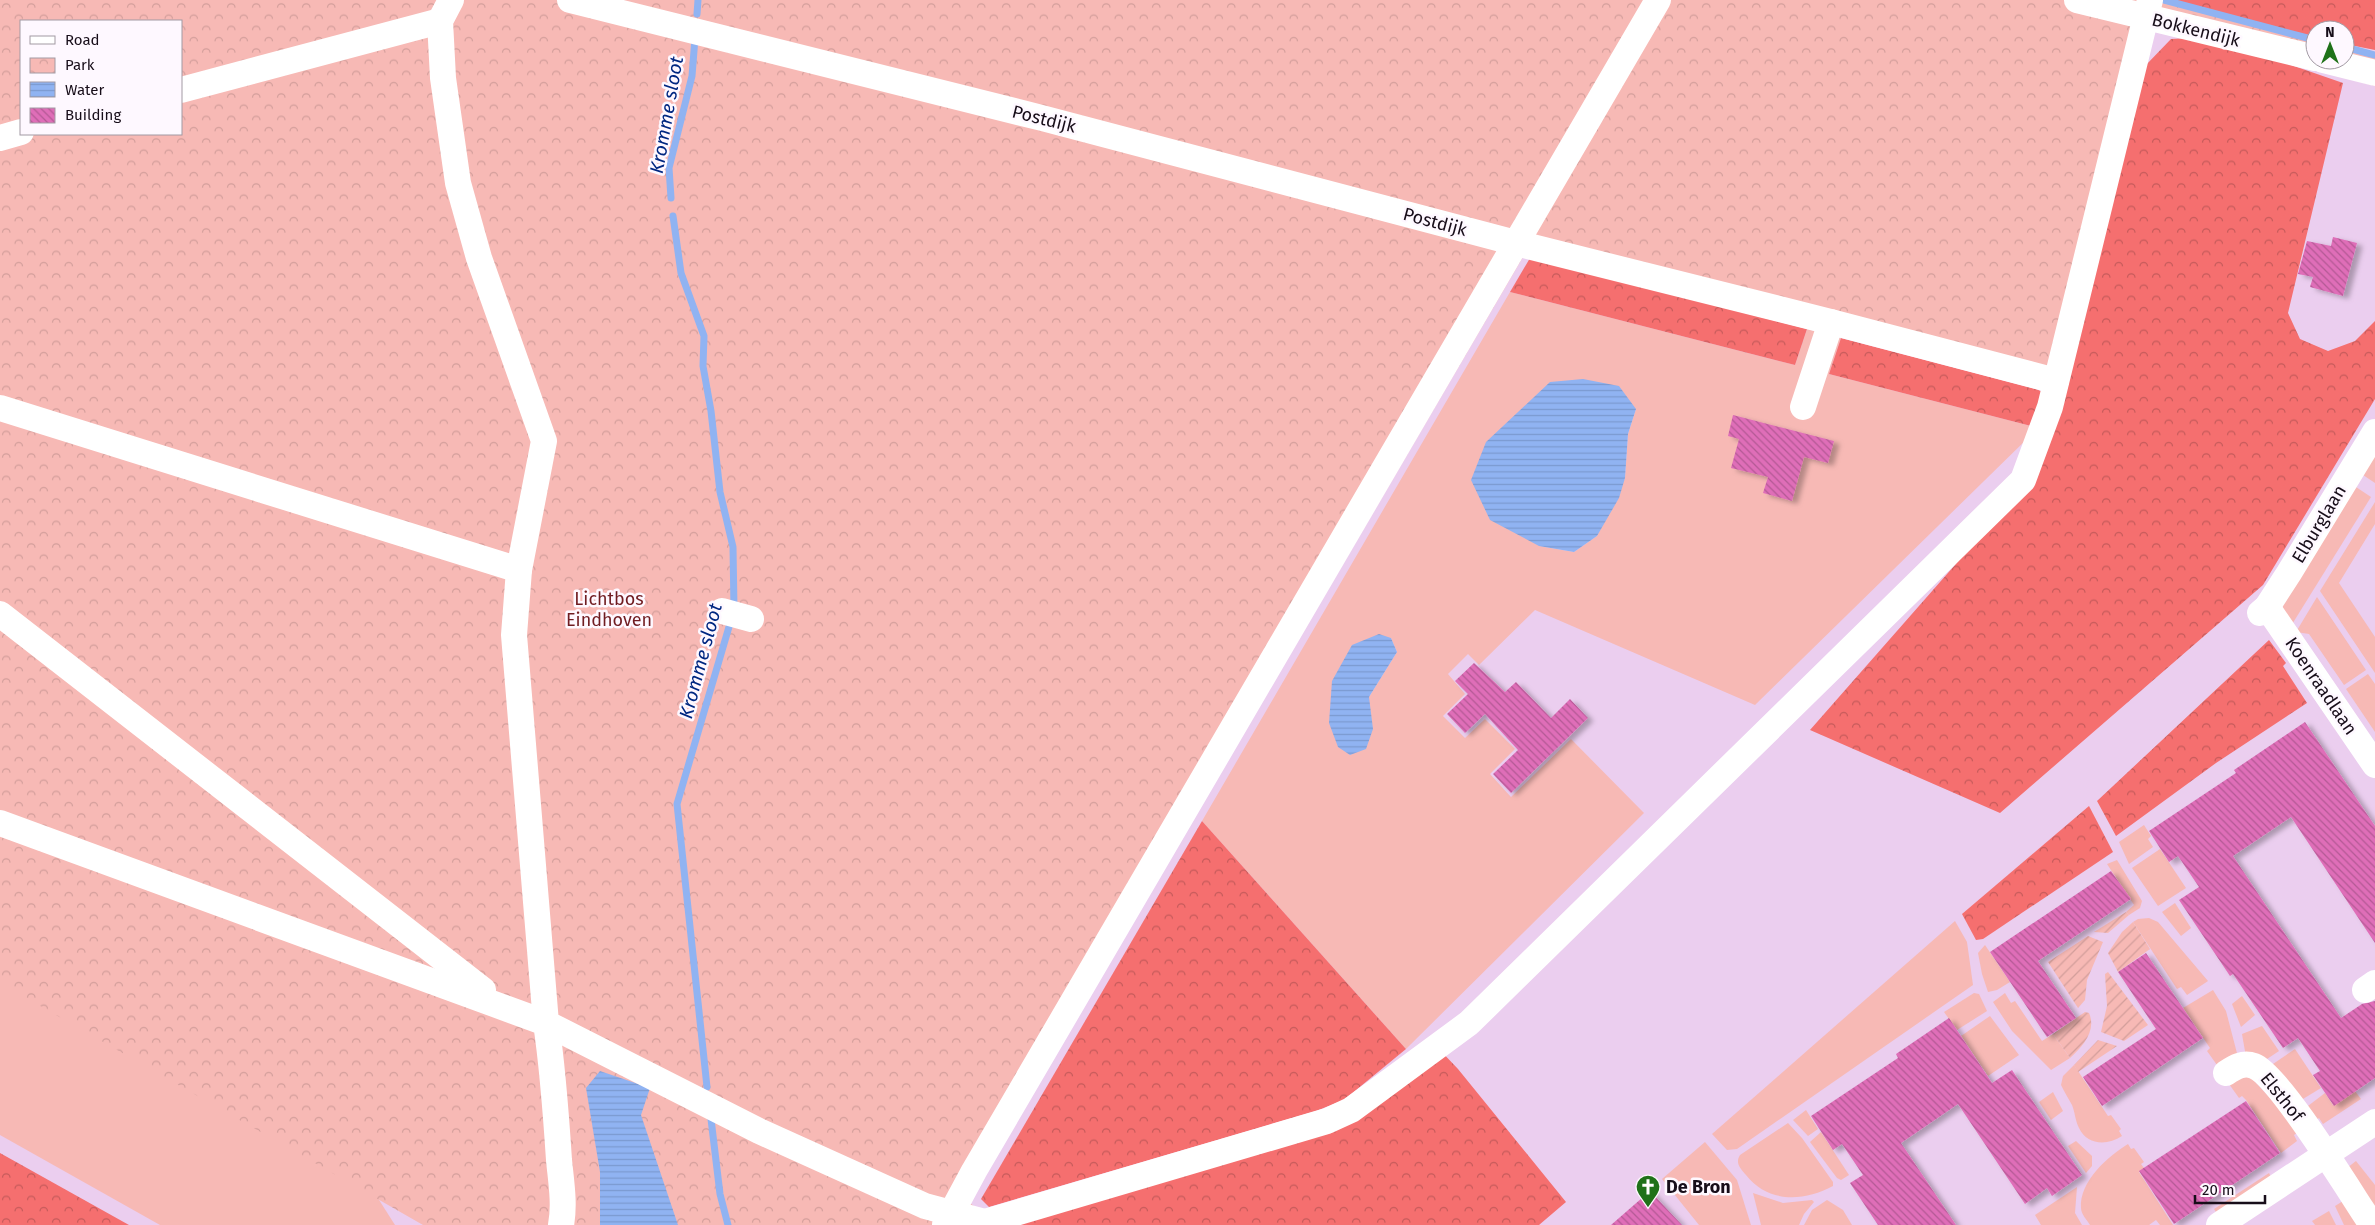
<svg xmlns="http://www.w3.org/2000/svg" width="2375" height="1225" font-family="'Fira Sans',sans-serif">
  <defs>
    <pattern id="forest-crowns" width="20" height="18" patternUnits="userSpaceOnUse" patternTransform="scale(1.25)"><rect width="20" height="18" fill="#f56f6f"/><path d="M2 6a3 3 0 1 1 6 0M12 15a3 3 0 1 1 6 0" fill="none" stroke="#c55a5a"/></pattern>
    <pattern id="park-crowns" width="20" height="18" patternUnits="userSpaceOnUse" patternTransform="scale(1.25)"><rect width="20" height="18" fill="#f7b9b5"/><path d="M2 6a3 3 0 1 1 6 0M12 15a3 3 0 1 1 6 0" fill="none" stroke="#d39e9b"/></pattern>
    <pattern id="garden-furrows" width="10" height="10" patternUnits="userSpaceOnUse" patternTransform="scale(1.25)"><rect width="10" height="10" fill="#f7b9b5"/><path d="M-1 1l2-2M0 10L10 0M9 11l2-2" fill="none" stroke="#d39e9b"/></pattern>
    <pattern id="water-rules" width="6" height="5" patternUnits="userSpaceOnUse" patternTransform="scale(1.25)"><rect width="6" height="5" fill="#90b3f2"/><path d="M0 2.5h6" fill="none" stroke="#7b99cf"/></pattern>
    <pattern id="building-back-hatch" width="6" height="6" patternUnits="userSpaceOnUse" patternTransform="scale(1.25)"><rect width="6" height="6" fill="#df6eb8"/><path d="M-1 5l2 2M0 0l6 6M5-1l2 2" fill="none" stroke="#b45995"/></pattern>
    <filter id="shadow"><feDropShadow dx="5.5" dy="3" stdDeviation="2.5" flood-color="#0004"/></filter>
  </defs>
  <rect width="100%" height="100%" fill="#ebceef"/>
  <g fill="#f7b9b5" fill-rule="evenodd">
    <path d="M1510 292 1795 365 1807 329 1841 338 1829 374 2035 427 2029 437 1755 705 1535 610 1479 665 1468 654 1448 674 1465 694 1443 716 1465 738 1485 719 1515 749 1490 774 1511 797 1571 739 1644 813 1406 1049 1202 821ZM1636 409 1628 434 1625 478 1597 536 1574 552 1539 546ZM1391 638 1397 652 1369 697Z"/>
    <polygon points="2375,449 2375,483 2363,475"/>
    <polygon points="2356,487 2371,497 2291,626 2283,610 2283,604"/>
    <polygon points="2375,502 2375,524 2339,583 2375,637 2375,673 2320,591"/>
    <polygon points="2317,597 2366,670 2344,685 2309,634 2296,632"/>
    <polygon points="2368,674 2375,684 2375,732 2346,689"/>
    <polygon points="2144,825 2151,836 2148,839 2153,847 2129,864 2119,842"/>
    <polygon points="2160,849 2186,888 2158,906 2132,868"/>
    <polygon points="2117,860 2142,901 2140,908 2129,915 2126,912 2134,905 2107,864"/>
    <polygon points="2175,903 2191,928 2181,936 2162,912"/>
    <polygon points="0,910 285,1052 395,1225 160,1225 0,1135"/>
    <polygon points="2149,918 2158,922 2208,981 2187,995 2181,987 2177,989 2133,922 2138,919"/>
    <polygon points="1955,921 1967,942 1973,985 1737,1149 1727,1150 1712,1134"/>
    <polygon points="1985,945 2010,982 1997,990 1988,992 1982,974 1978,953"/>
    <polygon points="2213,990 2226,1011 2238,1057 2217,1065 2207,1051 2210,1048 2183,1008"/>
    <polygon points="1974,993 1979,994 1987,1011 1957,1030 1944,1012"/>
    <polygon points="2005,993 2011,1003 2015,1001 2042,1041 2053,1034 2070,1058 2051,1070 2012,1031 1993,1002"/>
    <polygon points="2242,996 2255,1015 2241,1027 2232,1004"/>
    <polygon points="1990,1016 2019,1055 1988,1076 1961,1036"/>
    <polygon points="2262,1026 2279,1051 2264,1061 2246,1057 2242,1034"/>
    <polygon points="2295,1049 2321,1088 2298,1102 2270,1066"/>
    <path d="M2074 1065 2108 1116 2111 1115 2121 1129 2119 1131 2122 1136C2107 1146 2087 1145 2079 1128 2075 1120 2075 1112 2072 1105 2068 1098 2064 1091 2061 1085L2063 1076Z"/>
    <polygon points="2247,1073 2300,1131 2294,1135 2297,1141 2281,1153 2246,1100 2242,1096 2239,1098 2229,1084"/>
    <polygon points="2355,1091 2361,1099 2323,1124 2319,1118 2313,1122 2304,1109 2325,1093 2333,1105"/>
    <polygon points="2053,1092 2063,1111 2051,1120 2039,1102"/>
    <polygon points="1806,1110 1818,1129 1808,1136 1793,1120"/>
    <path d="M1788 1123 1802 1138 1833 1182V1186C1803 1202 1768 1203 1746 1175 1740 1168 1735 1163 1740 1155Z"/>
    <polygon points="1821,1132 1849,1175 1841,1180 1837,1178 1810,1142"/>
    <polygon points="2076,1141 2092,1156 2092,1166 2086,1173 2068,1146"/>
    <polygon points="1705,1142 1737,1180 1751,1225 1699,1225 1662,1179"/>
    <path d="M2128 1144 2131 1149 2134 1148 2144 1162 2141 1164 2144 1168 2139 1172 2173 1225H2160L2156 1220 2149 1225H2090C2087 1220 2081 1214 2081 1208 2079 1182 2108 1156 2128 1144Z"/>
    <polygon points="2356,1161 2375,1185 2375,1212 2347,1168"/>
    <polygon points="2269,1173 2272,1179 2218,1215 2214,1209"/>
    <polygon points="2077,1187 2075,1213 2082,1225 2041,1225 2035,1215"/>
    <polygon points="1753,1193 1783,1203 1812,1200 1814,1202 1804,1214 1799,1225 1761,1225"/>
    <polygon points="1827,1200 1843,1210 1852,1225 1804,1225 1812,1210"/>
    <polygon points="2343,1201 2359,1225 2344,1225 2335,1206"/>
    <polygon points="2329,1211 2336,1225 2315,1225 2312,1221"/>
  </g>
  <g fill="url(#forest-crowns)">
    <polygon points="2160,0 2375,0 2375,50 2345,44 2345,30 2315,30 2315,37"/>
    <polygon points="2210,37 2343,83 2288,313 2300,339 2328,351 2355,341 2375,321 2375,399 2263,585 2000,813 1810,730 2027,483 2145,66 2171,39"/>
    <polygon points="1530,258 1807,329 1795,365 1510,292"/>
    <polygon points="1841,338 2036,389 2045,393 2035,427 1829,374"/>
    <polygon points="2269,640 2286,663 2283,666 2307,703 2216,763 2116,836 2097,801"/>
    <polygon points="2089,806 2113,852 1983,939 1976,940 1962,914"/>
    <polygon points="1202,821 1406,1049 1344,1100 1316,1111 989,1207 981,1199"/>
    <polygon points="1438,1048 1458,1069 1566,1202 1539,1225 1006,1225 1322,1134"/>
    <polygon points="0,1153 129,1225 0,1225"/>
  </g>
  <path fill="url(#park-crowns)" fill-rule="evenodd" d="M0 0H2166L2315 37V60H2345V45L2375 52V86L2139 23 2053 371 1533 240 969 1202 996 1225H423L0 983ZM21 21H181V134H21Z"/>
  <g fill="url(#garden-furrows)">
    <polygon points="2126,912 2129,915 2108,933 2094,932"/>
    <polygon points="2133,922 2150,949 2118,972 2108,953 2122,932"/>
    <polygon points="2088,936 2103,942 2087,980 2085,1000 2078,1008 2048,962"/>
    <polygon points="2108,972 2148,1025 2124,1041 2101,1032 2107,1006 2105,974"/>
    <path d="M2085 1012 2089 1013C2097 1031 2082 1047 2070 1058L2053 1034Z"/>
    <polygon points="2098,1040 2117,1046 2078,1072 2074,1065"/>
  </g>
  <g fill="url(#water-rules)">
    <polygon points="1583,379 1619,386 1636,409 1628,434 1625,478 1619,498 1597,536 1574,552 1539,546 1490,520 1471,480 1486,442 1550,382"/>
    <polygon points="1379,634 1391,638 1397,652 1369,697 1373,729 1366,749 1350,755 1338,747 1329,723 1332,681 1352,645"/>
    <polygon points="600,1071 650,1088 641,1115 678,1225 600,1225 600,1172 586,1088"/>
  </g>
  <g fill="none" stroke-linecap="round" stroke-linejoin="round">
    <g stroke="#90b3f2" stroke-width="7">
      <polyline points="2164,0 2315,40"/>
      <polyline points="697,14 698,0"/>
      <polyline points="2345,47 2375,55"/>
      <polyline points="671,198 669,168 692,76 695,38"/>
      <polyline points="673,216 681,273 704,336 703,366 711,411 720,492 733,547 734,609"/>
      <polyline points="707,1087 677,804 731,620"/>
      <polyline points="711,1119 720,1194 728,1225"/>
    </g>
  </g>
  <g fill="url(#building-back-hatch)" filter="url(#shadow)">
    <polygon points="2333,237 2357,243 2343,296 2310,287 2313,277 2298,274 2307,241 2331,246"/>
    <polygon points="1733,415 1834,441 1828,463 1804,457 1792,501 1763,493 1768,477 1731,468 1739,439 1728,436"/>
    <polygon points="1474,663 1505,692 1516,682 1551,718 1570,699 1588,718 1511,793 1493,774 1518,750 1485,714 1465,733 1447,714 1468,694 1455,681"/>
    <polygon points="2305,722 2375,826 2375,943 2291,817 2233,856 2341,1018 2362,1004 2375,1001 2375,1078 2334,1106 2313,1075 2320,1071 2298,1038 2283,1048 2233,974 2230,976 2179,900 2199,887 2178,856 2169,862 2149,831 2236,773 2234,770"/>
    <polygon points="2111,871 2131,899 2038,961 2076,1018 2047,1037 1990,952"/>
    <polygon points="2146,953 2203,1038 2102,1106 2083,1077 2156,1029 2118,972"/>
    <polygon points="1949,1018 1992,1083 2012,1070 2082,1175 2052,1196 2047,1188 2025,1204 1958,1104 1901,1143 1956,1225 1878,1225 1850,1183 1863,1175 1842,1144 1833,1150 1811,1116 1898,1058 1896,1054"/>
    <polygon points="2246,1101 2280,1153 2174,1224 2139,1171"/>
    <polygon points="1650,1191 1682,1225 1611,1225"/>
  </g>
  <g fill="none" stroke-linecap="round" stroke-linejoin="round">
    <g stroke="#fff" stroke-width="26">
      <polyline points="451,0 440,21 443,78 458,183 479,258 544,441 519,570 514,635 546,1023 759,1131 925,1206 985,1222 987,1225"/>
      <polyline points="570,0 1042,118 1516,243 1831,322"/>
      <polyline points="2077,0 2315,58"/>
      <polyline points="2323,60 2375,73"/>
      <polyline points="181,90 440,21"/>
      <polyline points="0,138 21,132"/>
      <polyline points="1803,407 1831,322 2056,381"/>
      <polyline points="0,408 519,570"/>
      <polyline points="2267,607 2375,765"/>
      <polyline points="722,611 751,619"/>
      <polyline points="2260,613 2267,607 2289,573 2375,432"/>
      <polyline points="0,614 483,990"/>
      <path d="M0 823 546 1023C553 1069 556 1114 559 1160 561 1181 565 1204 561 1225"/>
      <polyline points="2365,990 2375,983"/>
      <path d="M2226 1073C2235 1067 2243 1062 2254 1066 2279 1075 2353 1197 2372 1225"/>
      <polyline points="985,1222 1327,1121 1351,1110 1469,1023 2023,480 2050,407 2150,0"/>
      <polyline points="945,1225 974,1171 1658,0"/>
      <polyline points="2219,1225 2375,1122"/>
    </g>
  </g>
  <defs>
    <symbol id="church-pin" viewBox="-11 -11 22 30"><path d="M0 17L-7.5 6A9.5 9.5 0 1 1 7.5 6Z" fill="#1f7119" stroke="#fef8ff"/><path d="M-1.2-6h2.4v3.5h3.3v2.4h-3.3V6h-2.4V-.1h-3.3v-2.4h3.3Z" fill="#fff"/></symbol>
  </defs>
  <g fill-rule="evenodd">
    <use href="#church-pin" x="1634" y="1173" width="28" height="38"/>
  </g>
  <g text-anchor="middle" stroke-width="5" stroke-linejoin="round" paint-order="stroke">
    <g font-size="18" fill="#170d19" stroke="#fef8ff">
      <text transform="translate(2196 30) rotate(14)" y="6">Bokkendijk</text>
      <text transform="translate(1044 119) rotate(14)" y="6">Postdijk</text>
      <text transform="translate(1435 222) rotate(15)" y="6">Postdijk</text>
      <text transform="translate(2319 524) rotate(-59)" y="6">Elburglaan</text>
      <text transform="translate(2321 686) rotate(56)" y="6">Koenraadlaan</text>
      <text transform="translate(2282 1097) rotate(51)" y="6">Elsthof</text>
    </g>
    <g font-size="18" fill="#701c21" stroke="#fef8ff">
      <text x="609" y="605">Lichtbos<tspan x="609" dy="21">Eindhoven</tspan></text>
    </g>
    <g font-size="18" font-weight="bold" fill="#170d19" stroke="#fef8ff" text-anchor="start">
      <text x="1666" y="1193">De Bron</text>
    </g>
    <g font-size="19" font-style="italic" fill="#002781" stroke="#fef8ff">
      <text transform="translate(666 115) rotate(-80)" y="7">Kromme sloot</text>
      <text transform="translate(700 661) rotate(-75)" y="7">Kromme sloot</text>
    </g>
  </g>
  <rect x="20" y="20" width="162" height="115" fill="#fef8ff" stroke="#a29aa3"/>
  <rect x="30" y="36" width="25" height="8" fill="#ffffff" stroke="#a29aa3"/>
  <text x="65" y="45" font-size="15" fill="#170d19">Road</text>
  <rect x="30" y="58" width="25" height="15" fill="url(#park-crowns)" stroke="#a29aa3"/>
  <text x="65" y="70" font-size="15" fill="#170d19">Park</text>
  <rect x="30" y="82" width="25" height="15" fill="url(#water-rules)" stroke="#a29aa3"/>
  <text x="65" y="95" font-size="15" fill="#170d19">Water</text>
  <rect x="30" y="108" width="25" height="15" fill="url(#building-back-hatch)" stroke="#a29aa3"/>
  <text x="65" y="120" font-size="15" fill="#170d19">Building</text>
  <g transform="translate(2330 45)"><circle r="24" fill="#fef8ff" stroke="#a29aa3"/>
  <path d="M0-4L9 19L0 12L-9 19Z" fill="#1f7119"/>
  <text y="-8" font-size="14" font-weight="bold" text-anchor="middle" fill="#170d19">N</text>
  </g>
  <path d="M2195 1195v8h70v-8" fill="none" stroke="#170d19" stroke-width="2.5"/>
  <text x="2202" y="1195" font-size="15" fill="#170d19" stroke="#fef8ff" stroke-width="4" paint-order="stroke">20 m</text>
</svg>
